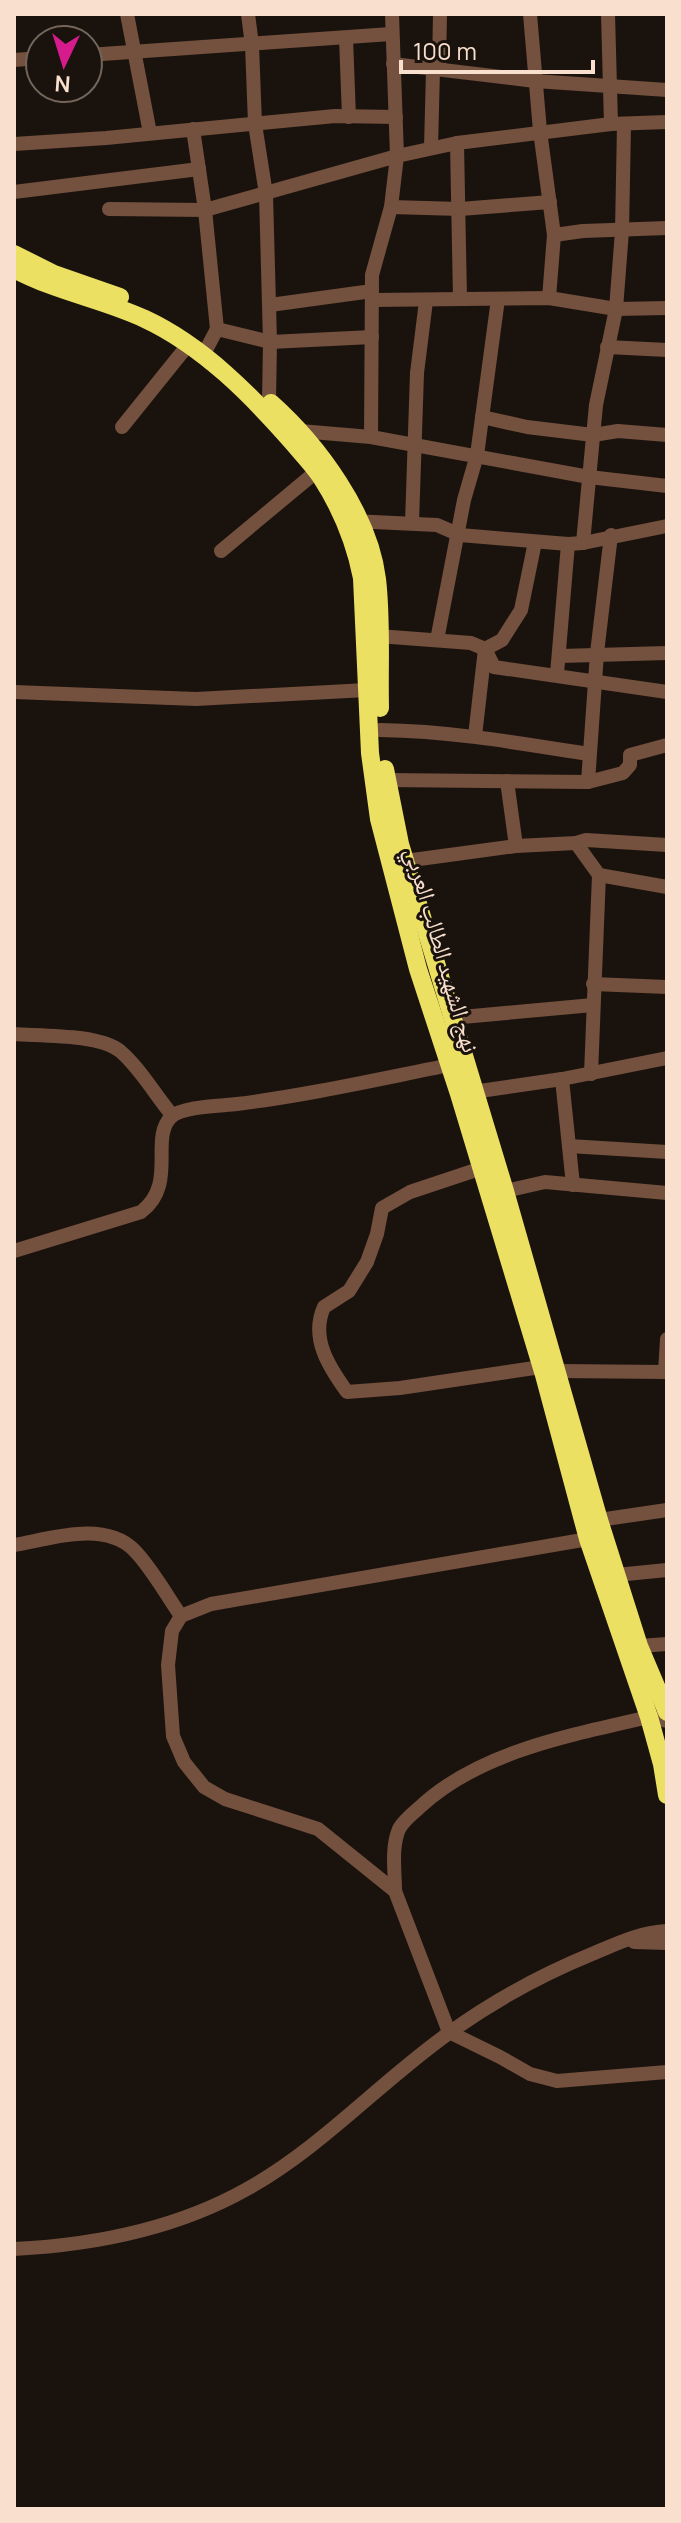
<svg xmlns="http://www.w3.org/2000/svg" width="681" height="2523" font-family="Manrope,'Noto Naskh Arabic',sans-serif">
  <rect width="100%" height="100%" fill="#1a130d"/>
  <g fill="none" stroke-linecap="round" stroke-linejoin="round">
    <g stroke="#74503e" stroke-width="14">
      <polyline points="127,14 150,133"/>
      <polyline points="248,14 252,45 255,124 266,194 270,342 269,401"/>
      <polyline points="530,14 540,131 554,235 549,298"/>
      <polyline points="608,14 611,124"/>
      <polyline points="346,38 349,117"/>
      <polyline points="88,55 391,34"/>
      <polyline points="14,60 40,58"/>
      <polyline points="393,64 535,81 667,90"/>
      <polyline points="193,129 205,210 217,329"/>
      <polyline points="457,143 460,299"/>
      <polyline points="14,144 106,138 335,116 396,117"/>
      <polyline points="431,148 433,70 439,65 440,14"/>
      <polyline points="14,192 199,169"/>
      <polyline points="391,207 460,209 550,202"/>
      <polyline points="109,209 205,210 397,156 457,143 611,124 667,122"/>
      <polyline points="554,235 583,231 667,228"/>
      <polyline points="372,300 549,298 616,309 667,308"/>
      <polyline points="270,305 372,291"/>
      <polyline points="607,347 667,350"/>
      <polyline points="207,348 217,329 270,342 372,337"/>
      <polyline points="482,417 527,427 593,435 618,431 667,435"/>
      <polyline points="122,427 188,345"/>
      <polyline points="300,431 371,437 589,477 667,486"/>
      <polyline points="371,437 372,275 391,207 397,156 392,14"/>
      <polyline points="352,521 437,525 460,535 568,544 583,543 667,526"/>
      <polyline points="412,523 417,373 426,301"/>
      <polyline points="583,543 596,405 616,309 622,231 624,125"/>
      <polyline points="221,551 317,471"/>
      <polyline points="378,636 471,643 485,649 494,667 667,692"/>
      <polyline points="437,640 464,500 477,455 498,299"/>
      <polyline points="560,656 667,653"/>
      <polyline points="557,674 568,544"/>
      <polyline points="14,692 196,699 367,690"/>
      <path d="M380 730C450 731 519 743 588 754"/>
      <polyline points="475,736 485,649 502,640 521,610 535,542"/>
      <polyline points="386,780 588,782 623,773 630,765 630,755 667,745"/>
      <polyline points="507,781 516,846"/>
      <polyline points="588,782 597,653 611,535"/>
      <polyline points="576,843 599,875 591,1074"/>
      <polyline points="405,861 516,846 576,843 586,840 667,845"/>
      <polyline points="599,875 667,887"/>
      <polyline points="593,984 667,987"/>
      <polyline points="451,1018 593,1005"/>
      <path d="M14 1034C41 1036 99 1034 120 1051 141 1069 155 1095 172 1115"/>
      <polyline points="562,1079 573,1185"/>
      <polyline points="466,1093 562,1079 667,1058"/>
      <polyline points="569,1146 667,1152"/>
      <path d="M482 1168 410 1192 382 1208 377 1234 367 1262 349 1291 324 1307C310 1338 329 1367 347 1392L400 1388 541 1367"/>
      <polyline points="505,1191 545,1182 667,1193"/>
      <path d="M14 1251 141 1212C178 1184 149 1139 171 1117 183 1106 221 1106 237 1104 309 1095 379 1079 450 1065"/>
      <polyline points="557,1371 667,1372"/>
      <polyline points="665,1372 667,1339"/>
      <polyline points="599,1520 667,1510"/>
      <polyline points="588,1539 211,1604 181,1616 172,1631 168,1665 173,1736 184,1762 204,1787 225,1799 318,1829 395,1891 449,2032 500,2057 530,2074 557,2081 667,2072"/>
      <path d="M14 1545C50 1539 104 1520 134 1550 151 1567 167 1596 181 1616"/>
      <polyline points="616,1575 667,1570"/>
      <polyline points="639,1646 667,1644"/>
      <path d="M395 1891C395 1871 391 1848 399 1829 403 1821 413 1813 420 1807 480 1751 572 1735 649 1717L667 1721"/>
      <polyline points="634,1942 667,1943"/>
      <path d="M14 2249C94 2245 176 2229 247 2189 321 2148 380 2082 449 2033 492 2002 543 1974 592 1954 616 1944 640 1932 667 1931"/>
    </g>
    <g stroke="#ebe061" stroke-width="18">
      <polyline points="14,254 54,274 120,297"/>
      <path d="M14 269C57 292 102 299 145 319 203 346 252 396 294 444 303 455 313 465 321 477 341 508 355 542 362 578L370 753 379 819 418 969 459 1094 544 1375 588 1539 649 1717 662 1764 667 1795"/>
      <path d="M271 403C318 445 369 514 377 579 382 621 379 665 380 708"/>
      <polyline points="385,769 400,844 505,1191 599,1520 639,1646 667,1712"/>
    </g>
  </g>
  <g text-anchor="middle" stroke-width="6" stroke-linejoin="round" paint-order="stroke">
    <g font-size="24" fill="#f9dfcd" stroke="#1a130d">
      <text transform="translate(442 950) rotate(74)" y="8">نهج الشهيد الطالب العربي</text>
    </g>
  </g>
  <rect width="681" height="2523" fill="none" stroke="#f9dfcd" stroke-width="32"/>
  <g transform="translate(64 64) rotate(184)"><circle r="38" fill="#1a130d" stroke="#73655a" stroke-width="2"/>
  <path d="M0-6L14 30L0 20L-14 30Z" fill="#d61b8c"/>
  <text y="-12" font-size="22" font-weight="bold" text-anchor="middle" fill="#f9dfcd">N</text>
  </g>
  <path d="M401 60v12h192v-12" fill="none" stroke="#f9dfcd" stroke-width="4"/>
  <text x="413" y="60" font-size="24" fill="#f9dfcd" stroke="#1a130d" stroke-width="6" paint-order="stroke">100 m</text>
</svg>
